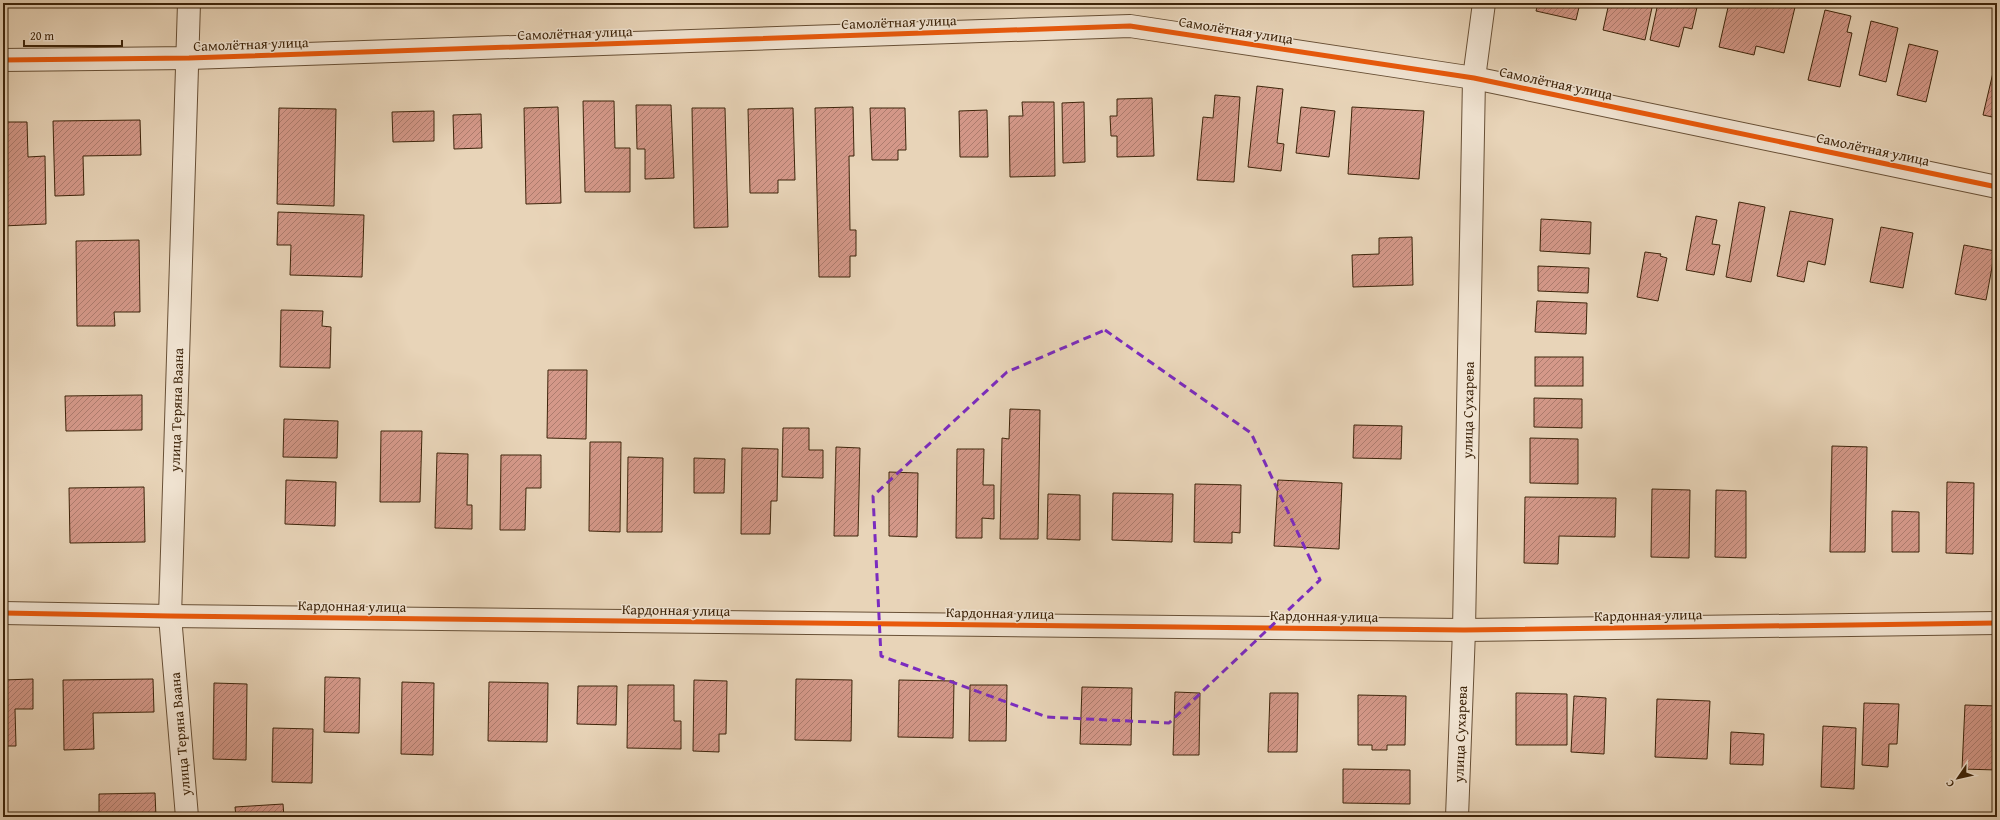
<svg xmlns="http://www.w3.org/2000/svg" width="2000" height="820" font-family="'Gentium Book Plus',serif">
  <defs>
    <pattern id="building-hatch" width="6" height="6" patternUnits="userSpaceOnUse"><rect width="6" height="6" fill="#d49889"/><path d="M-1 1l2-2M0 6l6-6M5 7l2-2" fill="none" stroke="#ad7c6e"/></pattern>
  </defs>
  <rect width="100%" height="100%" fill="#e8d4b8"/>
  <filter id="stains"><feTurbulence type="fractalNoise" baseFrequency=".005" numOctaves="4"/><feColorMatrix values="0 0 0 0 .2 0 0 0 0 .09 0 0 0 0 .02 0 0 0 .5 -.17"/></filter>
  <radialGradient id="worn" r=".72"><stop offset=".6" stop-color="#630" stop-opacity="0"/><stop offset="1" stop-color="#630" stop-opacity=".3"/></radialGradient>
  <g fill="url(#building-hatch)" stroke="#3d240a">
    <polygon points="1538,3 1580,3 1576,20 1536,11"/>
    <polygon points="1609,3 1653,3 1645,40 1603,30"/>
    <polygon points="1658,3 1698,3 1692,29 1684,27 1679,47 1650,40"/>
    <polygon points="1729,3 1796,3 1784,53 1756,46 1754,55 1719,47"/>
    <polygon points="1825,10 1851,16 1847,32 1852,33 1840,87 1808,80"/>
    <polygon points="1871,21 1898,28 1886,82 1859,75"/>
    <polygon points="1909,44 1938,51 1926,102 1897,95"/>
    <polygon points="1996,60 1997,60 1997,118 1983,115"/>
    <polygon points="1257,86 1283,89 1277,143 1284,144 1281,171 1248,167"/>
    <polygon points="1215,95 1240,97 1234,182 1197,180 1203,117 1213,118"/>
    <polygon points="1152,98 1154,156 1117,157 1117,136 1111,136 1110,116 1117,116 1117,99"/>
    <polygon points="583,101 614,101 615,148 630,148 630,192 585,192"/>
    <polygon points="1022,102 1054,102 1055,176 1010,177 1009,116 1023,116"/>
    <polygon points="1084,102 1085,162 1063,163 1062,103"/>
    <polygon points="636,105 671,105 674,178 645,179 645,149 637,149"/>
    <polygon points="558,107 561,203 526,204 524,108"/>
    <polygon points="853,107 854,156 849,156 850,230 856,230 856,256 850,256 850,277 819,277 815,108"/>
    <polygon points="1301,107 1335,111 1329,157 1296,153"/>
    <polygon points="1352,107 1424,111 1419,179 1348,174"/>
    <polygon points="279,108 336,109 334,206 277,204"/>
    <polygon points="692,108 725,108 728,227 694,228"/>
    <polygon points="793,108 795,180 778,180 778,193 750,193 748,109"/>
    <polygon points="870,108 905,108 906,150 898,150 898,160 872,160"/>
    <polygon points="987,110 988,157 960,157 959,111"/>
    <polygon points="434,111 434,141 393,142 392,112"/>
    <polygon points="481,114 482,148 454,149 453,115"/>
    <polygon points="140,120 141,155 83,156 84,195 55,196 53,121"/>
    <polygon points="3,122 27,122 28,157 45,156 46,224 3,226"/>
    <polygon points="1739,202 1765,207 1751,282 1726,277"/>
    <polygon points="1790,211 1833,219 1825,265 1808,261 1804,282 1777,276"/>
    <polygon points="278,212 364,215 362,277 290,275 291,245 277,245"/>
    <polygon points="1696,216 1717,220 1712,244 1720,245 1714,275 1686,270"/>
    <polygon points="1541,219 1591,222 1590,254 1540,251"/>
    <polygon points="1881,227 1913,233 1903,288 1870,282"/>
    <polygon points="1412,237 1413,285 1353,287 1352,255 1379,254 1379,238"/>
    <polygon points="139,240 140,312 114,312 115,326 77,326 76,241"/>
    <polygon points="1964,245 1995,251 1986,300 1955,294"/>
    <polygon points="1645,252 1661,254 1660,256 1667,258 1658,301 1637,297"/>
    <polygon points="1538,266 1589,268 1588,293 1538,291"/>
    <polygon points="1537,301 1587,303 1586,334 1535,332"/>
    <polygon points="1997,307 1997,331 1993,330"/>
    <polygon points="281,310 323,311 322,326 331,327 330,368 280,367"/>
    <rect x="1535" y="357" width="48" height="29"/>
    <polygon points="548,370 587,370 586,439 547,438"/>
    <polygon points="142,395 142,430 66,431 65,396"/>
    <polygon points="1534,398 1582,399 1582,428 1534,427"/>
    <polygon points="1010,409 1040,410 1038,539 1000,539 1002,438 1009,439"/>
    <polygon points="284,419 338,421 337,458 283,457"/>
    <polygon points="1354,425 1402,426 1401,459 1353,458"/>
    <polygon points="783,428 809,428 809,450 823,450 823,478 782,477"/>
    <polygon points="381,431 422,431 420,502 380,502"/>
    <polygon points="1530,438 1578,439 1578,484 1530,483"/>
    <polygon points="590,442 621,442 620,532 589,531"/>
    <polygon points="1832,446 1867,447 1865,552 1830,552"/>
    <polygon points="836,447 860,448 858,536 834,536"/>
    <polygon points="742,448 778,449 777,501 771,501 770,534 741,534"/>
    <polygon points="957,449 984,449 983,485 994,485 994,519 982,518 982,538 956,538"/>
    <polygon points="437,453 468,454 467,505 472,505 472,529 435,528"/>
    <polygon points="501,455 541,455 541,488 526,488 525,530 500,530"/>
    <polygon points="628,457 663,458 662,532 627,532"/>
    <polygon points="694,458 725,459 724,493 694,493"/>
    <polygon points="889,472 918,473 917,537 889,536"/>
    <polygon points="286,480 336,482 335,526 285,524"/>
    <polygon points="1278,480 1342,483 1339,549 1274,546"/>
    <polygon points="1947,482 1974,483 1973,554 1946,553"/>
    <polygon points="1195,484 1241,485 1240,533 1232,532 1232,543 1194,542"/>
    <polygon points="144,487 145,542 70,543 69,488"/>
    <polygon points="1652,489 1690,490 1689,558 1651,557"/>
    <polygon points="1716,490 1746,491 1746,558 1715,557"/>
    <polygon points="1113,493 1173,494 1172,542 1112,540"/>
    <polygon points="1048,494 1080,495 1080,540 1047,539"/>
    <polygon points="1525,497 1616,498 1615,537 1559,536 1558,564 1524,563"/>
    <polygon points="1892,511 1919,512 1919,552 1892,552"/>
    <polygon points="325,677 360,678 359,733 324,732"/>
    <polygon points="33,679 33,709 15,709 16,746 3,746 3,680"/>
    <polygon points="153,679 154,712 93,713 94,749 64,750 63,680"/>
    <polygon points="796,679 852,680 851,741 795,740"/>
    <polygon points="694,680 727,681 726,734 719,734 719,752 693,751"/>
    <polygon points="899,680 954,681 953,738 898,737"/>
    <polygon points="402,682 434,683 433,755 401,754"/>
    <polygon points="489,682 548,683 547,742 488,741"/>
    <polygon points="214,683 247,684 246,760 213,759"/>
    <polygon points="628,685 674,685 674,721 681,721 681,749 627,748"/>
    <polygon points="970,685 1007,685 1006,741 969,741"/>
    <polygon points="578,686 617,686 616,725 577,724"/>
    <polygon points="1082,687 1132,688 1131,745 1080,744"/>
    <polygon points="1175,692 1200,693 1199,755 1173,755"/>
    <polygon points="1270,693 1298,693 1297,752 1268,752"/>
    <polygon points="1516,693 1567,694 1567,745 1516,745"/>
    <polygon points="1358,695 1406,696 1405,745 1387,745 1387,750 1372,750 1372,745 1358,745"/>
    <polygon points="1574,696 1606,698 1604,754 1571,752"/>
    <polygon points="1657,699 1710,701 1707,759 1655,757"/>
    <polygon points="1864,703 1899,704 1897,744 1889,744 1888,767 1862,765"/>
    <polygon points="1965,705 1997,706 1997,770 1962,769"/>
    <polygon points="1823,726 1856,728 1854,789 1821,787"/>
    <polygon points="273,728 313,729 312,783 272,782"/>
    <polygon points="1731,732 1764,734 1763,765 1730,764"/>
    <polygon points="1343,769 1410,770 1410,804 1343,803"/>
    <polygon points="155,793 156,817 99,817 99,794"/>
    <polygon points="283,804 284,817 236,817 235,807"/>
    <polygon points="390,814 390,817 369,817 369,816"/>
  </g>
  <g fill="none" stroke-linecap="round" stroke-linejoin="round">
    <defs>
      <g id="street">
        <polyline points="3,60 189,58 1130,26 1474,78 1997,187"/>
        <polyline points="3,613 170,616 1464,630 1997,623"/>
        <path id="s1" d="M187 817 170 616 189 3"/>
        <path id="s2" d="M1457 817 1464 630 1474 78 1484 3"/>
      </g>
    </defs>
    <use href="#street" stroke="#685036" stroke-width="24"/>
    <use href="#street" stroke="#f0e3d1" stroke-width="22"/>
    <defs>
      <g id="cycleway">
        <polyline points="3,60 189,58 1130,26 1474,78 1997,187"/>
        <polyline points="3,613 170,616 1464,630 1997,623"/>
      </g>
    </defs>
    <use href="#cycleway" stroke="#f0e3d1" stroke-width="8"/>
    <use href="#cycleway" stroke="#e8590c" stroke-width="5"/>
  </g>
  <path fill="none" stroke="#7b2cbf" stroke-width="3" stroke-dasharray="8 5" stroke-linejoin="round" d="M1105 330 1251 433 1320 580 1169 723 1047 717 881 656 873 496 1007 372Z"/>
  <g text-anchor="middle" stroke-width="3" stroke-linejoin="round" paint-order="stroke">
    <g font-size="14" fill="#3d240a" stroke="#f0e3d1">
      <text transform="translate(899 22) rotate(-2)" y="5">Самолётная улица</text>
      <text transform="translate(1236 30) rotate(9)" y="5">Самолётная улица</text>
      <text transform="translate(575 33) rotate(-2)" y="5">Самолётная улица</text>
      <text transform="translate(251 44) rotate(-2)" y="5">Самолётная улица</text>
      <text transform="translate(1556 83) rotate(12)" y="5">Самолётная улица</text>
      <text transform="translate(1873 149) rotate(12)" y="5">Самолётная улица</text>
      <text dy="5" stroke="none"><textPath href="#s1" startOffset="408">улица Теряна Ваана</textPath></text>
      <text dy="5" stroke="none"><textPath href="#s2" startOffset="407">улица Сухарева</textPath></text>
      <text transform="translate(352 606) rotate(1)" y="5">Кардонная улица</text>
      <text transform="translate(676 610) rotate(1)" y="5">Кардонная улица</text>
      <text transform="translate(1000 613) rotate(1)" y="5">Кардонная улица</text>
      <text transform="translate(1648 615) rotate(-1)" y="5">Кардонная улица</text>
      <text transform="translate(1324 616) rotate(1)" y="5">Кардонная улица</text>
      <text transform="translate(180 734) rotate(-95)" y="5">улица Теряна Ваана</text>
      <text dy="5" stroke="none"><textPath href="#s2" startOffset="83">улица Сухарева</textPath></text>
    </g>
  </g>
  <rect width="2000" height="820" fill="none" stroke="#e8d4b8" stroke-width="16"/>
  <rect x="4" y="4" width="1992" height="812" fill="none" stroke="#3d240a" stroke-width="2"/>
  <rect x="8" y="8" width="1984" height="804" fill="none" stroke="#3d240a"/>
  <g transform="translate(1958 778) rotate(236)" stroke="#f0e3d1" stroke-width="3" paint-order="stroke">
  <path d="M0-3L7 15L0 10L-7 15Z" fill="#3d240a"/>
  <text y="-6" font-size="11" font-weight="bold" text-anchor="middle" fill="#3d240a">С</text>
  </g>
  <path d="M24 40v6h98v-6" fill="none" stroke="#3d240a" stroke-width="2"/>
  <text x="30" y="40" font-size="12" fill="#3d240a" stroke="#f0e3d1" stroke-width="3" paint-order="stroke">20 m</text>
  <rect width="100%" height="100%" filter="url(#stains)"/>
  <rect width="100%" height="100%" fill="url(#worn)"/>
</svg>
